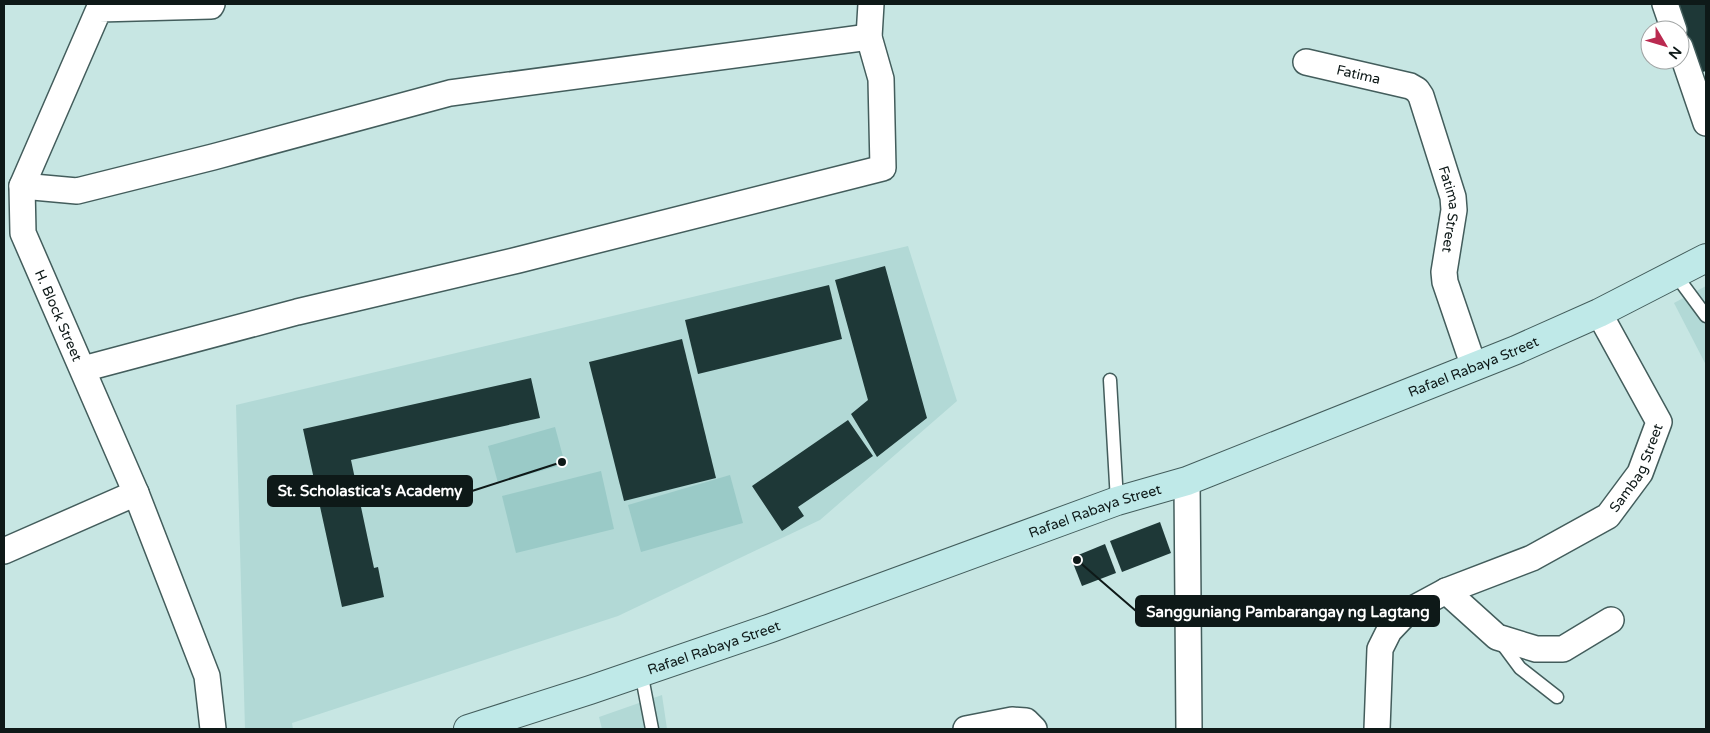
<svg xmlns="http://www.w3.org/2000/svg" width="1710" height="733" font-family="'Varela Round',sans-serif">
  <rect width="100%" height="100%" fill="#c7e6e3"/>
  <g fill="#b2d9d6">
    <polygon points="908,246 957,401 820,520 618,616 292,723 293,729 245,729 236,405"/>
    <polygon points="1706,286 1706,365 1674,303"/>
    <polygon points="662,695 667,729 602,729 599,717"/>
  </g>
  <g fill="#9acac7">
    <polygon points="555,427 565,464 498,483 488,446"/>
    <polygon points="601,471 614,529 516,553 502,496"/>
    <polygon points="730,475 743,523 641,552 628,505"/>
  </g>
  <g fill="#1e3837">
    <polygon points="1672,4 1706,4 1706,71 1696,74"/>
    <polygon points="885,266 927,418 877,457 851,414 868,400 835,280"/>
    <polygon points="829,285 842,339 698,374 685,320"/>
    <polygon points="682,339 716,478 624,501 589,362"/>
    <polygon points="531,378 540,418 351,460 374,568 378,567 384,597 342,607 303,429"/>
    <polygon points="848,420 873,456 798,507 804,516 782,531 752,486"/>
    <polygon points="1160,522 1171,553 1122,572 1110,541"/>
    <polygon points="1105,544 1116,573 1082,586 1071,558"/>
  </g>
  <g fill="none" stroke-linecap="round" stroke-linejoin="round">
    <defs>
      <g id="lane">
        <polyline points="1675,274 1706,316"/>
        <polyline points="1110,380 1117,501"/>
        <polyline points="1500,641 1520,668 1557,697"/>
        <polyline points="641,672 652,729"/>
      </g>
      <g id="street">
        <path id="s1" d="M212 4 211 6 99 9 22 186 23 233 136 493 207 676 213 729"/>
        <polyline points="1665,4 1674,30"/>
        <polyline points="1680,47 1706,123"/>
        <path id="s2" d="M1306 62 1410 86 1417 90 1421 96 1453 197 1454 210 1444 272 1445 282 1474 367"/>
        <polyline points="22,186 77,191 213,157 450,93 869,37"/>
        <polyline points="83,369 297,312 518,260 883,168 881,79 869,37 871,4"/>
        <polyline points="1187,481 1189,729"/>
        <polyline points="4,551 136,493"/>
        <polyline points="1446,591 1497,637 1536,649 1563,649 1611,620"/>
        <polyline points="966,729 1012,720 1026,721 1034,729"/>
        <path id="s3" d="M1377 729 1380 649 1389 631 1407 612 1446 591 1532 558 1608 516 1640 473 1659 422 1599 313"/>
      </g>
      <g id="secondary">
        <path id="s4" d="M468 729 590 690 771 628 1117 501 1187 481 1516 350 1599 313 1706 258"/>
      </g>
    </defs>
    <use href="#lane" stroke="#435d5c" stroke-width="15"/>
    <use href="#street" stroke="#435d5c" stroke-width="28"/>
    <use href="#secondary" stroke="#435d5c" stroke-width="30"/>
    <use href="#lane" stroke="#fff" stroke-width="12"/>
    <use href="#street" stroke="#fff" stroke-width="25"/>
    <use href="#secondary" stroke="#bfe9e8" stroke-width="28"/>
  </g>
  <g text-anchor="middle" stroke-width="5" stroke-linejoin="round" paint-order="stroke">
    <g font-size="14" fill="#0e1918" stroke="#fff">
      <text dy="5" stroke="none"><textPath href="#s2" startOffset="54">Fatima</textPath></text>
      <text dy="5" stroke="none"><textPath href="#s2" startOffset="240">Fatima Street</textPath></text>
      <text dy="5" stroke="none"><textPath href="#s1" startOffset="444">H. Block Street</textPath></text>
      <text dy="5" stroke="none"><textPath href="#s4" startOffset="1069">Rafael Rabaya Street</textPath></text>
      <text dy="5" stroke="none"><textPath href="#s3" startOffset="406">Sambag Street</textPath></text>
      <text dy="5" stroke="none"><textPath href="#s4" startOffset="664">Rafael Rabaya Street</textPath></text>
      <text dy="5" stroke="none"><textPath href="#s4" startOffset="259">Rafael Rabaya Street</textPath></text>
    </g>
  </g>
  <path fill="none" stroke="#0e1918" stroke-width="2" d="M562 462L472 491M1077 560L1136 611"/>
  <g fill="#0e1918" stroke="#fff" stroke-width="2">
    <circle cx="562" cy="462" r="5"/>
    <circle cx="1077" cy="560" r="5"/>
  </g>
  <g fill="#0e1918" stroke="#0e1918" stroke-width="2">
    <rect x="268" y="476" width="204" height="30" rx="5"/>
    <rect x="1136" y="596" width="303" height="30" rx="5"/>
  </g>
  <g font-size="15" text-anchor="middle" font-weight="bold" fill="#fff">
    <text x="370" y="496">St. Scholastica's Academy</text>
    <text x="1288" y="617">Sangguniang Pambarangay ng Lagtang</text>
  </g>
  <rect width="1710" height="733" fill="none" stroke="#0e1918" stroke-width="10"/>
  <g transform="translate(1665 45) rotate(128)"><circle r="24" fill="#ffffff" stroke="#9fa3a3"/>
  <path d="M0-4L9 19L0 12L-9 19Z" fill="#ba2a50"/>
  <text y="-8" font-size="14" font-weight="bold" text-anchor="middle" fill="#0e1918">N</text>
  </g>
</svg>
